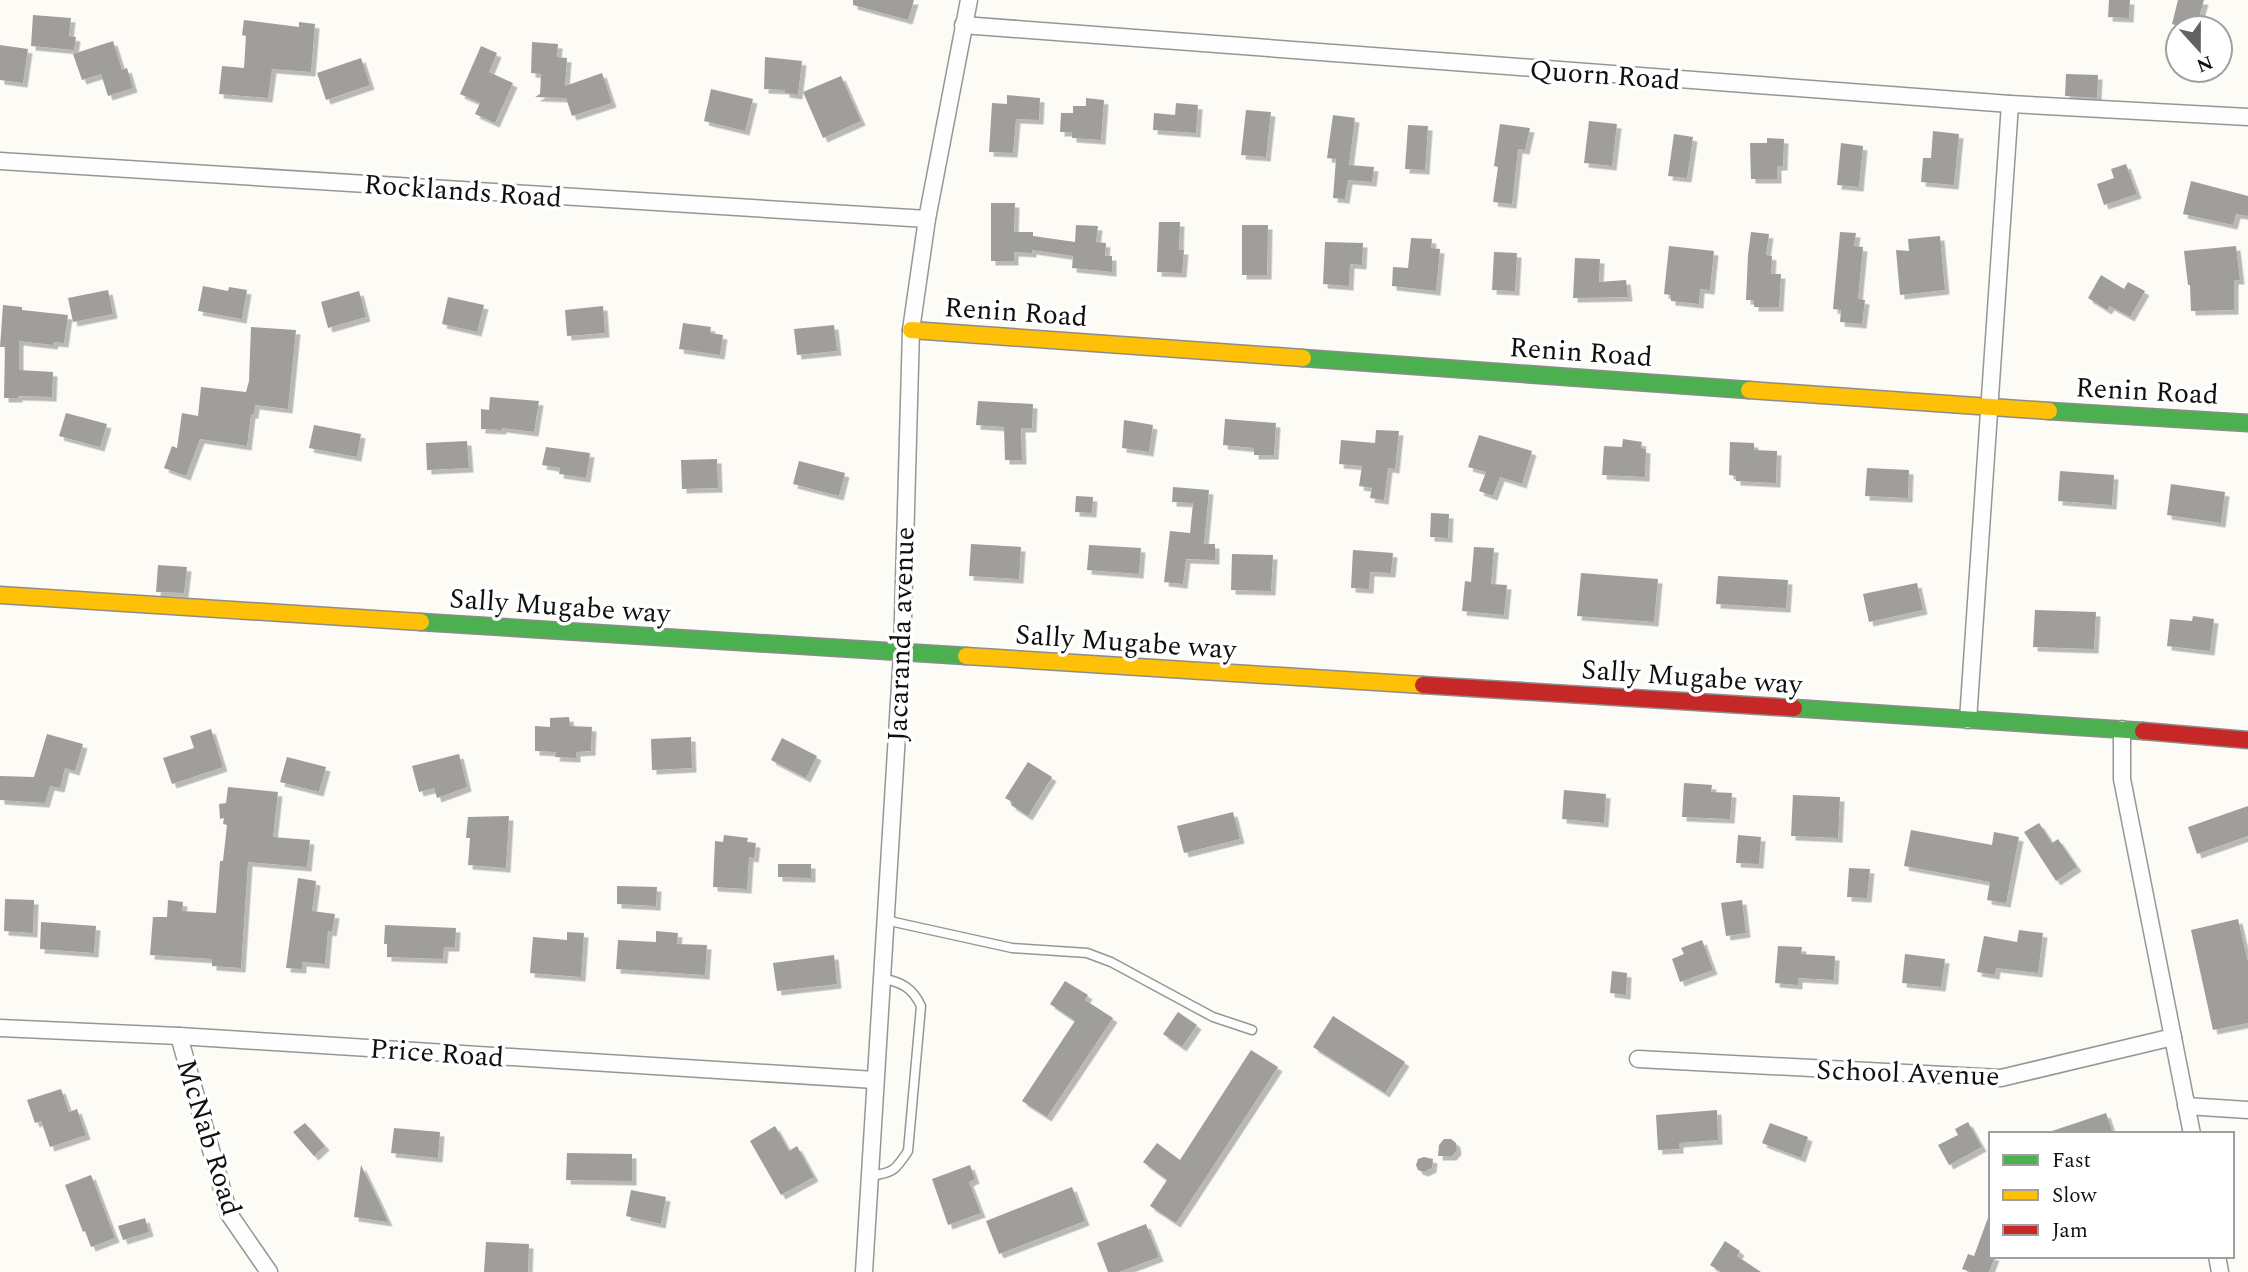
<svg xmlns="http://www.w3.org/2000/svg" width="2248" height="1272" font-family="Spectral,serif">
  <defs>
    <filter id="shadow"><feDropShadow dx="4.5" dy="4.5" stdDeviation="0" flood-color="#0004"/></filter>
  </defs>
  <rect width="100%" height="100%" fill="#fcfbf5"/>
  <g fill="#a09e9a" filter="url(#shadow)">
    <polygon points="853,0 914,0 908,20 853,5"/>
    <polygon points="2109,0 2130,0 2129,18 2108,17"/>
    <polygon points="2178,0 2204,0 2196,28 2185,28 2172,24"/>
    <polygon points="33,15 71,18 69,36 76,37 74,50 31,46"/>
    <polygon points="244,20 299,27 299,22 315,24 311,72 272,69 268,98 219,94 222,66 244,68 246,36 242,35"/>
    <polygon points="113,41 122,70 127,68 133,88 108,96 101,74 82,80 73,54"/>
    <polygon points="532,42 558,44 557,57 567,58 565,86 602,73 612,103 572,116 566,98 535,97 540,94 541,74 531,73"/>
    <polygon points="0,45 28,49 23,83 0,80"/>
    <polygon points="481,46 497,53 489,72 513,83 495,123 475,114 480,103 460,94"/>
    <polygon points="765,57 802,61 798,95 785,93 785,90 764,89"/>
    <polygon points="361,58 370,85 326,100 317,73"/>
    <polygon points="2066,74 2098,75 2097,98 2065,96"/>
    <polygon points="841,76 861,121 823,138 803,92"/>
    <polygon points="711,89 753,99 745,131 704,121"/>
    <polygon points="1007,95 1040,98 1039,120 1016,119 1013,153 989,152 992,103 1007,104"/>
    <polygon points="1086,98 1104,100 1101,140 1072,138 1072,132 1060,132 1061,113 1073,113 1073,106 1086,106"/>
    <polygon points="1176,103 1198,105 1196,133 1153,130 1154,113 1175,115"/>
    <polygon points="1246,110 1271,112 1266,157 1241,155"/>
    <polygon points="1333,115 1355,118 1349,165 1374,167 1372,182 1348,180 1345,199 1333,198 1336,159 1327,158"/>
    <polygon points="1589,121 1617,124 1612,166 1584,163"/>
    <polygon points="1500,124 1530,128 1525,150 1518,149 1512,204 1493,202 1498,167 1494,166"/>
    <polygon points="1408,125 1428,126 1425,170 1405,169"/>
    <polygon points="1933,131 1959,134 1954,185 1921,182 1923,158 1931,158"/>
    <polygon points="1674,134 1693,137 1687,178 1668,176"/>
    <polygon points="1767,138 1784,139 1783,166 1777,166 1777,179 1751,179 1750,143 1767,143"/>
    <polygon points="1841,143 1863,146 1859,187 1837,185"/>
    <polygon points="2126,164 2137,194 2104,205 2097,184 2114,178 2111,169"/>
    <polygon points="2191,181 2248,196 2248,216 2236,214 2233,225 2183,214"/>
    <polygon points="991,203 1015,203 1014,232 1033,232 1033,236 1075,242 1076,225 1098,226 1096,242 1106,243 1105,256 1112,256 1112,272 1072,268 1073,256 1032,250 1032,253 1014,252 1014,261 991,261"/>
    <polygon points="1159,222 1180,222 1179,250 1184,250 1182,273 1157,272"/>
    <polygon points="1242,225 1268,225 1267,275 1242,275"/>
    <polygon points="1751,232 1769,234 1766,255 1772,256 1771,274 1781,274 1779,307 1754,307 1754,300 1746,300 1748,255"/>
    <polygon points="1840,232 1856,233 1854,246 1863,247 1858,299 1865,300 1862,324 1840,322 1841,310 1833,309"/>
    <polygon points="1940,236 1945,290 1900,295 1896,250 1909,251 1908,239"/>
    <polygon points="1411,238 1432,239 1431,248 1440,249 1436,291 1392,286 1393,267 1408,268"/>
    <polygon points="1325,242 1363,243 1362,265 1350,264 1349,286 1323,284"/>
    <polygon points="1669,246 1714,251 1710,290 1700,289 1699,304 1671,301 1671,295 1664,294"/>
    <polygon points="2236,246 2240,280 2234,280 2234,310 2191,311 2190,285 2188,285 2184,251"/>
    <polygon points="1494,252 1517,253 1515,291 1492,290"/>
    <polygon points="1575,258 1600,259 1599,282 1626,280 1628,297 1573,298"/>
    <polygon points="2101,275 2124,289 2128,282 2145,291 2130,317 2110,306 2107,310 2088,298"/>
    <polygon points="203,286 228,291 229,287 247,290 242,319 198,311"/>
    <polygon points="108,290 113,314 73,322 68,298"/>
    <polygon points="359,291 366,317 328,328 321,302"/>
    <polygon points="448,297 484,305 477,332 442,324"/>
    <polygon points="3,305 22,307 22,310 68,315 64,343 54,342 53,345 19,341 19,370 53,372 52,397 18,396 18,398 4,398 5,347 0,347"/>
    <polygon points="603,306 605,333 567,336 565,310"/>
    <polygon points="683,323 711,327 710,333 723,335 720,355 679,349"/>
    <polygon points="834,325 837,351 797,355 794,329"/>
    <polygon points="251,327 296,330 288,409 255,405 254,414 251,414 247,446 200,439 186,476 164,468 172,446 177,448 182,413 198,416 201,387 246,392 249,381"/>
    <polygon points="490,397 539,401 534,432 502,428 502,430 481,429 481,409 489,410"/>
    <polygon points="978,401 1033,404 1032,428 1021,428 1022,460 1005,460 1004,427 976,425"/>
    <polygon points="66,413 107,424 100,447 59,436"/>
    <polygon points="1225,419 1276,423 1274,455 1254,455 1254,448 1223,445"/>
    <polygon points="1124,420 1153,425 1149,452 1122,448"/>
    <polygon points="314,425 361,434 357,457 309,448"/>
    <polygon points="1376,430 1399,431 1395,469 1388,468 1384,500 1370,498 1372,488 1359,486 1362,466 1339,464 1341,440 1375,443"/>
    <polygon points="1479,435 1532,451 1522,484 1500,477 1493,496 1479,491 1486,472 1468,467"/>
    <polygon points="1623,439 1642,442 1641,448 1646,449 1645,477 1602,475 1604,446 1622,447"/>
    <polygon points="467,441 469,468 427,470 426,443"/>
    <polygon points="1730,442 1754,443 1754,450 1777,451 1776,483 1736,481 1736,476 1729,475"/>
    <polygon points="546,447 590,453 586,478 559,474 560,468 542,465"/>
    <polygon points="717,459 718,488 682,489 681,460"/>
    <polygon points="799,461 845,473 839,496 793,484"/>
    <polygon points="1867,468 1909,470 1908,498 1865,496"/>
    <polygon points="2060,471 2114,475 2112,505 2058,501"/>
    <polygon points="2171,484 2225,492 2221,523 2167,515"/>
    <polygon points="1173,487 1209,490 1204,544 1215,544 1215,560 1186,559 1183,584 1164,582 1170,531 1190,533 1193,503 1172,502"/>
    <polygon points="1076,496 1093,497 1092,513 1075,512"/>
    <polygon points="1431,513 1449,514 1448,538 1430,537"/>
    <polygon points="971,544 1021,547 1019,579 969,576"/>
    <polygon points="1089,545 1141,548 1139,574 1087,570"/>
    <polygon points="1474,547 1494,548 1491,584 1507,585 1504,615 1462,611 1465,581 1471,582"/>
    <polygon points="1353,550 1393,553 1391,573 1370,572 1369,589 1351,588"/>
    <polygon points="1232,554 1273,555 1271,591 1231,590"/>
    <polygon points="158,565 187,567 184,593 156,592"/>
    <polygon points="1581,573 1658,579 1654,622 1577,616"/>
    <polygon points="1718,576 1788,580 1786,608 1716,604"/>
    <polygon points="1917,583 1923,610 1869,622 1863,594"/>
    <polygon points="2035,610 2096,612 2094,649 2033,647"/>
    <polygon points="2193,616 2214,619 2210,651 2167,646 2170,619 2192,621"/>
    <polygon points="569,717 570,726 592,727 591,751 576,752 576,758 555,757 556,752 535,751 535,726 550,727 550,718"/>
    <polygon points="211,729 223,767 172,784 163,758 194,748 190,736"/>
    <polygon points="47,734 83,744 75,771 65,768 60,788 50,786 45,803 0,800 0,776 34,777"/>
    <polygon points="691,737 692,768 652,770 651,739"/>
    <polygon points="782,738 817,756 806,778 771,760"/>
    <polygon points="459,754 467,787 437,798 434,788 419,792 412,766"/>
    <polygon points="287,757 326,767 319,792 280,782"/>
    <polygon points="1028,762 1052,777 1028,816 1011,805 1012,802 1005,798"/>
    <polygon points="1684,783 1712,785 1711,792 1732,793 1730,819 1682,817"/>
    <polygon points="228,787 278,792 273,837 310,840 307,867 248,862 241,968 212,966 212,959 150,955 153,917 167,917 168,900 183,902 182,911 216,913 220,861 223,861 227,825 223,824 224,818 220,819 219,804 226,803"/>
    <polygon points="1564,790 1606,794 1604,823 1562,819"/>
    <polygon points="1793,795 1840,797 1838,838 1791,836"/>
    <polygon points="2248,806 2248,836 2197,854 2188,827"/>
    <polygon points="1233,812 1240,839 1184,853 1177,826"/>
    <polygon points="509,816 506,868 468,865 470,838 466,838 468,817"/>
    <polygon points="2039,823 2052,843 2058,839 2077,867 2056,881 2024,832"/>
    <polygon points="1911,830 1992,845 1994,832 2019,837 2006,903 1987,900 1990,882 1904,866"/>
    <polygon points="724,835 748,838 747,842 756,843 754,858 749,857 747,889 713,887 715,841 723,842"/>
    <polygon points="1738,835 1761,837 1759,864 1736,863"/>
    <polygon points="778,864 811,864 811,878 778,877"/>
    <polygon points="1849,868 1870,869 1867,898 1847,897"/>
    <polygon points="298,878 316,881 312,911 335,914 332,932 328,931 325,964 302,962 302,969 286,968"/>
    <polygon points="617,886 657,887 656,906 617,904"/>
    <polygon points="5,899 34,900 33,933 4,931"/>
    <polygon points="1742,900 1746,933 1726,936 1721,903"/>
    <polygon points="2238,919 2248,962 2248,1023 2213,1030 2191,930"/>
    <polygon points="41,922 96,926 94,953 40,949"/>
    <polygon points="385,925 456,928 455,947 444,947 443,959 387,957 387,944 384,944"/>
    <polygon points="2019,930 2043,933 2038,973 1996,968 1995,975 1977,972 1984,936 2017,942"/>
    <polygon points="656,931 678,933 677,944 707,945 705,975 616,969 618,940 656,942"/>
    <polygon points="567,932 584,933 581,977 530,973 533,937 567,940"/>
    <polygon points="1702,940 1713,970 1680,982 1672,959 1684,954 1681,948"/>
    <polygon points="1778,946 1802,947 1801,954 1835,956 1834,980 1798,978 1798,985 1775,983"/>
    <polygon points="1905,954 1945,959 1941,987 1902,983"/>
    <polygon points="834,955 837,984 777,991 773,963"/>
    <polygon points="1612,971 1627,973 1626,995 1610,993"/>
    <polygon points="1065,981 1088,995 1085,1000 1113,1018 1047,1117 1022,1101 1075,1021 1050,1004"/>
    <polygon points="1178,1012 1197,1025 1182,1047 1163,1034"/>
    <polygon points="1333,1016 1405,1062 1385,1093 1313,1047"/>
    <polygon points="1251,1050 1278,1067 1176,1223 1150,1206 1167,1180 1143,1162 1157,1143 1180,1160"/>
    <polygon points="61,1089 69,1112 77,1109 86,1135 50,1147 41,1121 35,1123 27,1100"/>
    <polygon points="1717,1110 1718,1140 1679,1143 1679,1149 1658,1150 1656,1115"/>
    <polygon points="2106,1113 2113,1134 2052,1134 2052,1131"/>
    <polygon points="1968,1122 1982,1147 1949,1165 1938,1145 1958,1135 1955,1129"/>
    <polygon points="305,1123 325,1146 314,1156 293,1132"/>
    <polygon points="1770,1123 1808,1137 1801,1158 1762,1143"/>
    <polygon points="775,1126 789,1151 797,1146 814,1177 781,1195 750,1141"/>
    <polygon points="394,1128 440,1132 438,1158 391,1153"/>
    <polygon points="1444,1139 1451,1139 1456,1143 1457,1150 1452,1156 1438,1156 1439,1145"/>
    <polygon points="567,1153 632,1154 632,1181 566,1180"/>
    <polygon points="1424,1157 1433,1159 1432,1168 1424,1172 1418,1170 1416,1165 1418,1159"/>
    <polygon points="361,1165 380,1204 388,1222 354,1217"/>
    <polygon points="970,1165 975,1179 969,1182 981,1213 948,1225 932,1179"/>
    <polygon points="91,1175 115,1238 91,1247 85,1231 83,1232 65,1185"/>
    <polygon points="1072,1187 1085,1221 999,1254 986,1221"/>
    <polygon points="631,1190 666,1197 661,1224 626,1216"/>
    <polygon points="1989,1215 1991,1256 1995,1256 1989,1272 1970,1272 1962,1269 1968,1254 1974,1256"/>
    <polygon points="145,1218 149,1232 123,1240 118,1226"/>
    <polygon points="1146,1224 1159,1257 1119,1272 1108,1272 1097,1243"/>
    <polygon points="1725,1241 1740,1251 1737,1256 1761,1272 1721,1272 1710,1265"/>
    <polygon points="486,1242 529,1244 528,1272 484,1272"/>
  </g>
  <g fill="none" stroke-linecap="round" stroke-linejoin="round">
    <defs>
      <g id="lane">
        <polyline points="885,920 1012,948 1087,953 1111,962 1213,1017 1252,1030"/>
        <path d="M869 1176C893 1173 895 1171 908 1151L921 1006C912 987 901 982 881 978"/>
      </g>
      <g id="street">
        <polyline points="963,25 2010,104 2248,117"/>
        <polyline points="0,161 927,219"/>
        <polyline points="1968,720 2010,104"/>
        <polyline points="2122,729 2122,779 2192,1134"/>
        <polyline points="0,1028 179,1036 875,1080"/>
        <polyline points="179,1036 229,1214 269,1272"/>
        <polyline points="1638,1059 2001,1078 2173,1037"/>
        <polyline points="2186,1106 2248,1110"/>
        <polyline points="2217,1256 2220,1272"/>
        <polyline points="864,1272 902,653 911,330 927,219 969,0"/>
      </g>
      <g id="fast">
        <polyline points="1303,358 1749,390"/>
        <polyline points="2049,411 2248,423"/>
        <polyline points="421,622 966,656"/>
        <polyline points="1794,708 2143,731"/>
      </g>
      <g id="slow">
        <polyline points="911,330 1303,358"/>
        <polyline points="1749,390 2049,411"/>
        <polyline points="0,595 421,622"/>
        <polyline points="966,656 1423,685"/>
      </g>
      <g id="jam">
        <polyline points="1423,685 1794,708"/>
        <polyline points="2143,731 2248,740"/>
      </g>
    </defs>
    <use href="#lane" stroke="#969693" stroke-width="11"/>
    <use href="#street" stroke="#969693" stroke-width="19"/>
    <use href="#fast" stroke="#8d8c8a" stroke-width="19"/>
    <use href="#slow" stroke="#8d8c8a" stroke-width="19"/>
    <use href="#jam" stroke="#8d8c8a" stroke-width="19"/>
    <use href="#lane" stroke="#fffefe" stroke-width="8"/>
    <use href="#street" stroke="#fffefe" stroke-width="16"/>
    <use href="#fast" stroke="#4caf50" stroke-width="16"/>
    <use href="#slow" stroke="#ffc107" stroke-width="16"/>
    <use href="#jam" stroke="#c62828" stroke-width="16"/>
  </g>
  <g text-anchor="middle" stroke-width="7" stroke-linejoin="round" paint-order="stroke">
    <g font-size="28" fill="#101010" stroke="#fff">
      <text transform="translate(1605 74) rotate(4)" y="10">Quorn Road</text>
      <text transform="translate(463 190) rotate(4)" y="10">Rocklands Road</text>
      <text transform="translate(1016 311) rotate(4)" y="10">Renin Road</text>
      <text transform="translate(1581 351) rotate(4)" y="10">Renin Road</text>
      <text transform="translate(2147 390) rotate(3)" y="10">Renin Road</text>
      <text transform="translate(560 605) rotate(4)" y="10">Sally Mugabe way</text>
      <text transform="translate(900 634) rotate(-88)" y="10">Jacaranda avenue</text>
      <text transform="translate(1126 641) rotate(4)" y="10">Sally Mugabe way</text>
      <text transform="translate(1692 676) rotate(4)" y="10">Sally Mugabe way</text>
      <text transform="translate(437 1052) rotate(4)" y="10">Price Road</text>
      <text transform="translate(1908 1072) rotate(2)" y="10">School Avenue</text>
      <text transform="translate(210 1137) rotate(73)" y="10">McNab Road</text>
    </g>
  </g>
  <rect x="1989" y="1132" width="245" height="126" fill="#ffffff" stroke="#9f9f9f" stroke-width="2"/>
  <rect x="2003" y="1155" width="35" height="10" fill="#4caf50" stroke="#9f9f9f" stroke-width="2"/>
  <text x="2052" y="1167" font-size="21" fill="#101010">Fast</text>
  <rect x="2003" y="1190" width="35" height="10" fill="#ffc107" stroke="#9f9f9f" stroke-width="2"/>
  <text x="2052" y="1202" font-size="21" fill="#101010">Slow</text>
  <rect x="2003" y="1225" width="35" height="10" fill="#c62828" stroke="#9f9f9f" stroke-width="2"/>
  <text x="2052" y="1237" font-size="21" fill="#101010">Jam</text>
  <g transform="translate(2199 49) rotate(159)"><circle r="33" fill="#ffffff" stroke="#9f9f9f" stroke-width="2"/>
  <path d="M0-5L12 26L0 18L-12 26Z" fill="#636260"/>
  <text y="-10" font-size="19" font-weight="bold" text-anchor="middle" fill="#101010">N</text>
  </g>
</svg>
